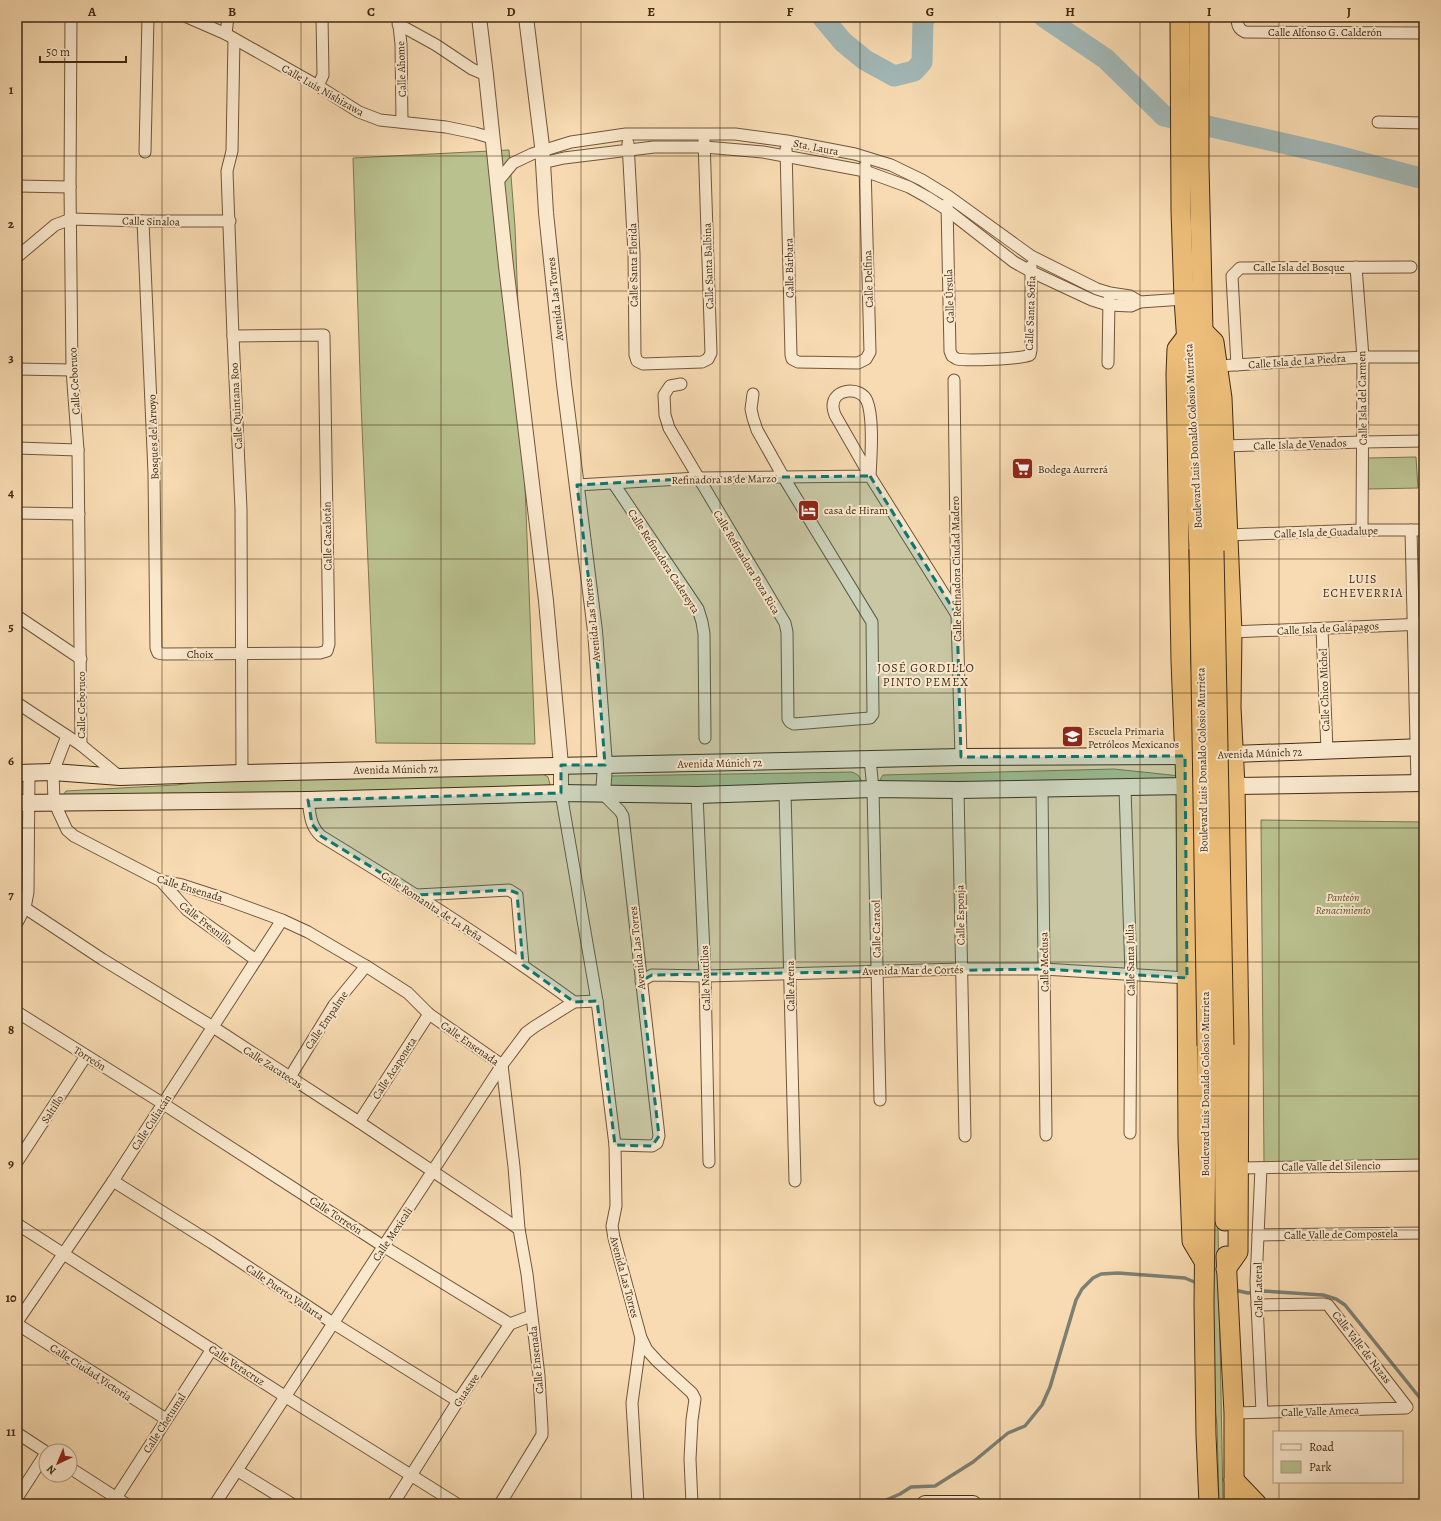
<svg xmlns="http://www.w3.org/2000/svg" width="1441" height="1521" font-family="Alegreya,serif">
  <rect width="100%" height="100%" fill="#f8dbb2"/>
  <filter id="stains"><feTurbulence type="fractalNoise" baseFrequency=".005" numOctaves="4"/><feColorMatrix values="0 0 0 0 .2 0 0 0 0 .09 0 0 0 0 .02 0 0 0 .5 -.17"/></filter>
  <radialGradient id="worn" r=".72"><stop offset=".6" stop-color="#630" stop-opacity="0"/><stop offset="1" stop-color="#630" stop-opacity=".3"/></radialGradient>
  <g fill="#b9c18f" stroke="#7e7650">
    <polygon points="509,150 515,227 535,744 376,743 361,404 353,158"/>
    <polygon points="1416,457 1418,488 1368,489 1368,458"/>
    <polygon points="1114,769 1180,776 1185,780 879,787 880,780 883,775"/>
    <polygon points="852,772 858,775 863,783 610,791 610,776"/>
    <polygon points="543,774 548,777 550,784 542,790 63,795 66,791 176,785 193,783 202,778"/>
    <polygon points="1261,820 1424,822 1424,1160 1264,1163"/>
    <polygon points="1211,839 1223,1504 1219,1504 1217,1425 1215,1409 1211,1305"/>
  </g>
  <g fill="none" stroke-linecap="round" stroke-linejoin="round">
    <g stroke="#7c8075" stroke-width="3.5">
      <polyline points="1234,1290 1248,1293 1263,1291 1323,1295 1336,1299 1345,1305 1424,1403"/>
      <polyline points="877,1504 900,1494 911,1487 935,1486 973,1462 1008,1433 1025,1426 1042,1405 1050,1387 1076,1300 1082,1289 1093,1278 1101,1274 1118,1273 1185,1278 1199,1284"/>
    </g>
    <g stroke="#a2b8b7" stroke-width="21">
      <polyline points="822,17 843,42 865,60 894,76 914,71 922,62 923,20 926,17"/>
      <polyline points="1044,17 1106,59 1164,116 1330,154 1424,179"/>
    </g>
    <defs>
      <g id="minor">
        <polyline points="71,17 70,187 72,370 78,450 81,745"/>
        <polyline points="187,17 226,34 318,86 359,112 380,120 446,127 475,133 492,138"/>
        <polyline points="398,17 401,44 402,122"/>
        <path d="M1237 17C1237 24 1238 29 1245 32L1424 33"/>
        <polyline points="398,24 436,45 472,69 486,75"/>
        <polyline points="226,34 228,17"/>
        <polyline points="234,39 232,151 227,171 233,336 241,509 242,773"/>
        <polyline points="318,86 323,75 322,17"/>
        <polyline points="1378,122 1424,123"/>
        <polyline points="628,143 634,254 635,355 637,361 643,364 702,362 708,359 711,353 704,140"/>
        <polyline points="786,149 791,355 792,359 798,362 858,363 866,359 870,352 865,166"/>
        <polyline points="145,152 148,17"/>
        <polyline points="542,163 564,158 654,147 705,147 763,152 865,171 909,187 927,197 946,209 1014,262 1032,272 1092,300 1108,305 1131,306 1140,302"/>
        <polyline points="498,181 513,163 532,154 571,142 626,134 735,134 787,141 855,154 891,165 922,180 948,196 1031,256 1097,289 1110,293 1130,296 1140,302 1184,299"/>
        <polyline points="17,186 70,187"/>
        <path d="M947 204 950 351 952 356C954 357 955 358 957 359 967 361 1020 359 1030 355L1031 350V266"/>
        <polyline points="143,221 154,473 156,648 158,653 163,654 320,653 327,651 329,644 324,335 233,336"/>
        <polyline points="17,257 55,225 71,219 143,221 230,221"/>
        <polyline points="1356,267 1363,357 1362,530"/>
        <polyline points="1108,363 1109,299"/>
        <polyline points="1237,365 1232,276 1240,268 1411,267"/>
        <polyline points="1218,366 1363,357 1424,357"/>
        <polyline points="17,369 72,370"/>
        <polyline points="954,380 957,615 961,757"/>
        <polyline points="681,384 670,386 664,395 665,415 669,428 785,623 787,632 788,719 790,722 794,724 870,718 873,714 872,622 784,478 757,430 753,418 751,409 753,394"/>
        <polyline points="1224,446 1363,442 1424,441"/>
        <polyline points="17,448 78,450"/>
        <polyline points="614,484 698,609 702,622 704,634 705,738"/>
        <path d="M577 485 698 478 870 476C871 457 874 418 867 401 861 386 833 388 833 406 833 409 834 412 835 415L870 476 957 615"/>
        <polyline points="17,513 79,514"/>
        <polyline points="1411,530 1417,783"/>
        <polyline points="1228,535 1362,530 1424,530"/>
        <polyline points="17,616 81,659"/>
        <polyline points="1322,629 1327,750"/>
        <polyline points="1232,632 1424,624"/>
        <polyline points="17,703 81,745 120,777"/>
        <polyline points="67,736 53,772 54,802 67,830 74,836 161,881 182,885 225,899 282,920 308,932 366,966 408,993 429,1014 502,1065 514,1167 519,1229 527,1274 539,1376 542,1428 542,1435 500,1504"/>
        <polyline points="870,759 873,789 880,1100"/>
        <polyline points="1125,788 1131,975 1130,1133"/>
        <polyline points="1042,789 1046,1135"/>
        <polyline points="958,790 965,1136"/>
        <polyline points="785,792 795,1181"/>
        <polyline points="561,793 597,1001 615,1145 616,1206 612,1226 614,1238 641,1338 647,1350 658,1362 692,1393 695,1399 692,1420 690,1459 692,1504"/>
        <polyline points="603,794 620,811 623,816 659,1136 657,1143 652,1146 615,1145"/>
        <polyline points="697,795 705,976 709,1162"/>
        <path d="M308 800C310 814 310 826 321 836 408 889 492 942 574 1002"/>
        <polyline points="161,881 187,910 256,960"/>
        <polyline points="417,895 509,890 517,895 523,965"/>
        <polyline points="25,908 102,959 213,1027 359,1122 519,1229"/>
        <polyline points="17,923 25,908 28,892 29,772"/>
        <polyline points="641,981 652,975 705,976 961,969 1044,969 1187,978"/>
        <polyline points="17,1012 162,1103 383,1246 510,1324"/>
        <polyline points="290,1077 334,1005 366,966"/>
        <polyline points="359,1122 429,1014"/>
        <polyline points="17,1162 86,1056"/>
        <polyline points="1238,1168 1424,1165"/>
        <polyline points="1261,1168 1256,1282 1262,1412"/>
        <polyline points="113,1181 212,1243 333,1323 458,1401"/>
        <polyline points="17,1224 286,1397 457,1504"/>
        <polyline points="1258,1235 1424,1233"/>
        <polyline points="17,1322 113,1181 282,920"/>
        <polyline points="17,1324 166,1419"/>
        <polyline points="1234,1413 1406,1408 1407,1407 1328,1305 1324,1304 1257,1305"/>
        <polyline points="17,1433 46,1452"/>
        <polyline points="70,1468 126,1504"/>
        <polyline points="238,1471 292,1504"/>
        <polyline points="17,1498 46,1453"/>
        <polyline points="116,1498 212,1349"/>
        <polyline points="215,1504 502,1065 526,1033 534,1027 574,1002 597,1001"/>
        <polyline points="393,1504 458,1401 510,1324 531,1316"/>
        <polyline points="638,1504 632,1403 641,1338"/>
      </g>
      <g id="tertiary">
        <polyline points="479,17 486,75 506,266 546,601 561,765 561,793"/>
        <polyline points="526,17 542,146 546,213 564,384 595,631 605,765 603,794"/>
      </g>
      <g id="secondary">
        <polyline points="1234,754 1424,747"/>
        <polyline points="17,773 53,772 120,777 242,773 961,757 1185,756"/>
        <polyline points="1235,786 1424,783"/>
        <polyline points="17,803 308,800 561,793 697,795 873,789 958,790 1186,786"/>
        <polyline points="925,1504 973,1504"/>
      </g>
      <g id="trunk">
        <polyline points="1180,17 1181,211 1184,299 1193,431 1199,549"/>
        <polyline points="1199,17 1199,165 1203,331 1214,551"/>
        <polyline points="1203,331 1214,342 1222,398 1232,632 1231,707 1235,786 1239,1033 1238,1252 1226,1269"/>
        <polyline points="1187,336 1177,349 1176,374 1181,661 1186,786 1188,1139 1192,1241 1204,1261"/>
        <polyline points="1224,1045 1225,1221"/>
        <polyline points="1207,1046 1204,1304 1206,1435 1209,1504"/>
        <polyline points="1226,1256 1234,1413 1234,1504"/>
        <polyline points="1234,1480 1257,1504"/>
      </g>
    </defs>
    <use href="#minor" stroke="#70573a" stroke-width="13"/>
    <use href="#tertiary" stroke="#70573a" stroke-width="16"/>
    <use href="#secondary" stroke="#422b12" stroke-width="18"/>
    <use href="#trunk" stroke="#422b12" stroke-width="21"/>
    <use href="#minor" stroke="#fae8cd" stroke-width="11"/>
    <use href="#tertiary" stroke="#fae8cd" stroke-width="14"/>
    <use href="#secondary" stroke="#fae8cd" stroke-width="16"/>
    <use href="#trunk" stroke="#ecbe79" stroke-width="19"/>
    <defs>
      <g id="trunk-bridge">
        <path d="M1199 549C1203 715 1203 881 1207 1046"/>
        <polyline points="1214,551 1224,1045"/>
      </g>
    </defs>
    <use href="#trunk-bridge" stroke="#422b12" stroke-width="21" stroke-linecap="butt"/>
    <use href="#trunk-bridge" stroke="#ecbe79" stroke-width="19"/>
  </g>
  <path fill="#0f766e" fill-opacity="0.2" stroke="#0f766e" stroke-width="3" stroke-dasharray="8 5" stroke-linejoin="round" d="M870 476 957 615 961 757 1185 756 1187 978 1044 969 652 975 641 981 659 1136 652 1146 615 1145 597 1001 574 1002 523 965 517 893 509 890 417 895 321 836 312 824 308 800 561 793V765H605L595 631 577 485 698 478Z"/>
  <path fill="none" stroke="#422b12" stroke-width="1" stroke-opacity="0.55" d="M162 17V1504M301 17V1504M441 17V1504M581 17V1504M720 17V1504M860 17V1504M1000 17V1504M1140 17V1504M1279 17V1432M17 156H1424M17 291H1424M17 425H1424M17 559H1424M17 693H1424M17 828H1424M17 962H1424M17 1096H1424M17 1230H1424M17 1365H1424M1279 1482V1504"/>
  <defs>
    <symbol id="supermarket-square" viewBox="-11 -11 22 22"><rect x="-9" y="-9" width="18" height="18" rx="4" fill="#8f2418" stroke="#fae8cd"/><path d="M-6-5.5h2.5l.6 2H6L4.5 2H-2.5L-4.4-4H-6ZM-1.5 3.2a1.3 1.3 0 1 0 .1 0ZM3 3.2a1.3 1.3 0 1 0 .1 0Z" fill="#fff"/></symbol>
    <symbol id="hotel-square" viewBox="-11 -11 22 22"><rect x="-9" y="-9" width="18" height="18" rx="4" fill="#8f2418" stroke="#fae8cd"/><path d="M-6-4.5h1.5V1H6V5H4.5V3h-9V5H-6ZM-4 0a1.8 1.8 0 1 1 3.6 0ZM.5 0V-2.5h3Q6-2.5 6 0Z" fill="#fff"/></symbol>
    <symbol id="school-square" viewBox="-11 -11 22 22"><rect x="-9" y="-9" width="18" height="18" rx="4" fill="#8f2418" stroke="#fae8cd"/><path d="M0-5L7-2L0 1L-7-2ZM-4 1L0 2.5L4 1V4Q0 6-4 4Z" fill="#fff"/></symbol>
  </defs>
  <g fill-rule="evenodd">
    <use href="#supermarket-square" x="1010" y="456" width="25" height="25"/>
    <use href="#hotel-square" x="796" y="498" width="25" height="25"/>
    <use href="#school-square" x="1060" y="724" width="25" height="25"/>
  </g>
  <g text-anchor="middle" stroke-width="4" stroke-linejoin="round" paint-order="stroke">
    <g font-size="11" fill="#422b12" stroke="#fae8cd">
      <text x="1325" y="36">Calle Alfonso G. Calderón</text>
      <text transform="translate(401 69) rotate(-92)" y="4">Calle Ahome</text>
      <text transform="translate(323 90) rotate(30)" y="4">Calle Luis Nishizawa</text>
      <text transform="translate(816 147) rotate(11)" y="4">Sta. Laura</text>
      <text transform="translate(151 221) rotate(1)" y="4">Calle Sinaloa</text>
      <text transform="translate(633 265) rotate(-91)" y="4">Calle Santa Florida</text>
      <text transform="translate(708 266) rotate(-92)" y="4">Calle Santa Balbina</text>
      <text x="1299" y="271">Calle Isla del Bosque</text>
      <text transform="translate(789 268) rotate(-91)" y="4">Calle Bárbara</text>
      <text transform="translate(868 279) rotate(-92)" y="4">Calle Delfina</text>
      <text transform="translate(949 296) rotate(-92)" y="4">Calle Úrsula</text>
      <text transform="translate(555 299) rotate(-96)" y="4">Avenida Las Torres</text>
      <text transform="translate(1030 313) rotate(-88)" y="4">Calle Santa Sofía</text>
      <text transform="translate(1297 361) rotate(-4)" y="4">Calle Isla de La Piedra</text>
      <text transform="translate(74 381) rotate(-93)" y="4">Calle Ceboruco</text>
      <text transform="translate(1362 398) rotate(-91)" y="4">Calle Isla del Carmen</text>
      <text transform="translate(236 406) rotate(-93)" y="4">Calle Quintana Roo</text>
      <text transform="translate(1193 436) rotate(-93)" y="4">Boulevard Luis Donaldo Colosio Murrieta</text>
      <text transform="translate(153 437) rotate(-92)" y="4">Bosques del Arroyo</text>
      <text transform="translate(1300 444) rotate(-2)" y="4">Calle Isla de Venados</text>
      <text transform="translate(724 479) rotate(-1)" y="4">Refinadora 18 de Marzo</text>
      <text transform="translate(1326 532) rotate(-2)" y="4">Calle Isla de Guadalupe</text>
      <text transform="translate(327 536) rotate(-91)" y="4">Calle Cacalotán</text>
      <text transform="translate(664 561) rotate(57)" y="4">Calle Refinadora Cadereyta</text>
      <text transform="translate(747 562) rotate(59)" y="4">Calle Refinadora Poza Rica</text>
      <text transform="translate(956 569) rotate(-91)" y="4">Calle Refinadora Ciudad Madero</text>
      <text transform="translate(592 620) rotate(-96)" y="4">Avenida Las Torres</text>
      <text transform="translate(1328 628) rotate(-3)" y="4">Calle Isla de Galápagos</text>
      <text x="200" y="658">Choix</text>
      <text transform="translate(1324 690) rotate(-92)" y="4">Calle Chico Michel</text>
      <text transform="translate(81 705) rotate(-90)" y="4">Calle Ceboruco</text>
      <text transform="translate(1260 753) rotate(-2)" y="4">Avenida Múnich 72</text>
      <text transform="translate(1202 760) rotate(-91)" y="4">Boulevard Luis Donaldo Colosio Murrieta</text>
      <text transform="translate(720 763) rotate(-1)" y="4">Avenida Múnich 72</text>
      <text transform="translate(396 769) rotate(-1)" y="4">Avenida Múnich 72</text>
      <text transform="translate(190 888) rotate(17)" y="4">Calle Ensenada</text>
      <text transform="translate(432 906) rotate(33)" y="4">Calle Romanita de La Peña</text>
      <text transform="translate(960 915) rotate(-91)" y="4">Calle Esponja</text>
      <text transform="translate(206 923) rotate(38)" y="4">Calle Fresnillo</text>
      <text transform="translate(876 929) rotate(-91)" y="4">Calle Caracol</text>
      <text transform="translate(637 948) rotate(-96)" y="4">Avenida Las Torres</text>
      <text transform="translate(1130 960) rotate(-91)" y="4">Calle Santa Julia</text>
      <text transform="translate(1044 962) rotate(-91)" y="4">Calle Medusa</text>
      <text transform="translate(913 970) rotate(-1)" y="4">Avenida Mar de Cortés</text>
      <text transform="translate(705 978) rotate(-92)" y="4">Calle Nautilios</text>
      <text transform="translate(790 986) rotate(-91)" y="4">Calle Arena</text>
      <text transform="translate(326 1020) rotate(-56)" y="4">Calle Empalme</text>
      <text transform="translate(470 1043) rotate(35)" y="4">Calle Ensenada</text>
      <text transform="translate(90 1058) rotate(32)" y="4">Torreón</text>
      <text transform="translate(273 1067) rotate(33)" y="4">Calle Zacatecas</text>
      <text transform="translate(394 1068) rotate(-57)" y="4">Calle Acaponeta</text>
      <text transform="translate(1205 1084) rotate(-90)" y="4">Boulevard Luis Donaldo Colosio Murrieta</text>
      <text transform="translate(52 1109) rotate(-57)" y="4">Saltillo</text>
      <text transform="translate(151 1122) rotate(-57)" y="4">Calle Culiacán</text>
      <text transform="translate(1331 1166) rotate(-1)" y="4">Calle Valle del Silencio</text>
      <text transform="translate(336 1215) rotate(33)" y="4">Calle Torreón</text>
      <text transform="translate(392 1234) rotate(-56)" y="4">Calle Mexicali</text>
      <text transform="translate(1341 1234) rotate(-1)" y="4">Calle Valle de Compostela</text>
      <text transform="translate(625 1277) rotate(75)" y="4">Avenida Las Torres</text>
      <text transform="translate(1258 1290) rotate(-91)" y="4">Calle Lateral</text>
      <text transform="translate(285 1292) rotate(34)" y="4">Calle Puerto Vallarta</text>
      <text transform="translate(1362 1347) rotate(52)" y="4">Calle Valle de Nazas</text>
      <text transform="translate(536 1360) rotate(-96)" y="4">Calle Ensenada</text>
      <text transform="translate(237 1365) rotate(33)" y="4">Calle Veracruz</text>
      <text transform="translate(91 1372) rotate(33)" y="4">Calle Ciudad Victoria</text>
      <text transform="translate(466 1390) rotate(-56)" y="4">Guasave</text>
      <text transform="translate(1320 1411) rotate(-2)" y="4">Calle Valle Ameca</text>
      <text transform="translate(164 1423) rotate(-57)" y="4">Calle Chetumal</text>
    </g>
    <g font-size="11" fill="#422b12" stroke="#fae8cd" text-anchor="start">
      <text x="1038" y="473">Bodega Aurrerá</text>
      <text x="824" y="514">casa de Hiram</text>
      <text x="1088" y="735">Escuela Primaria<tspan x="1088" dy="13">Petróleos Mexicanos</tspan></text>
    </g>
    <g font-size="11" font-style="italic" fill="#605031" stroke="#fae8cd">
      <text x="1343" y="901">Panteón<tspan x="1343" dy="13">Renacimiento</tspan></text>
    </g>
    <g font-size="12" letter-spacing="1" fill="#422b12" stroke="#fae8cd">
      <text x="1363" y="583">LUIS<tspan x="1363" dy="14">ECHEVERRIA</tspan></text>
      <text x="926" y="672">JOSÉ GORDILLO<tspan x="926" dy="14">PINTO PEMEX</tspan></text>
    </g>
  </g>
  <rect width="1441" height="1521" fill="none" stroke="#f8dbb2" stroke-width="44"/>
  <rect x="1273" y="1431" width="130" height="52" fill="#fae8cd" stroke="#b09c82"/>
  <rect x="1281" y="1444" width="20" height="6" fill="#fae8cd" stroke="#b09c82"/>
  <text x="1309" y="1451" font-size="12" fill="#422b12">Road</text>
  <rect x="1281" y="1461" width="20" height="12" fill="#b9c18f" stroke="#b09c82"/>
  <text x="1309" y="1471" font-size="12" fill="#422b12">Park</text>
  <g transform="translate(58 1463) rotate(224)"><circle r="19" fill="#fae8cd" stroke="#b09c82"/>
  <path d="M0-3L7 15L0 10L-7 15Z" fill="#8f2418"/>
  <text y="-6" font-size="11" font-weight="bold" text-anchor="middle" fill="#422b12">N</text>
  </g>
  <path d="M40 56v6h86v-6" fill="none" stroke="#422b12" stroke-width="2"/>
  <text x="46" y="56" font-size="12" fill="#422b12" stroke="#fae8cd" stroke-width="3" paint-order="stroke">50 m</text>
  <rect x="22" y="22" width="1397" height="1477" fill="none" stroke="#422b12" stroke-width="1.5"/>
  <g font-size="13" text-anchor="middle" font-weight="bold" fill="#422b12">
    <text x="92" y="16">A</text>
    <text x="232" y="16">B</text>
    <text x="371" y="16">C</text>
    <text x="511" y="16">D</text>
    <text x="651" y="16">E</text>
    <text x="790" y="16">F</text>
    <text x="930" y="16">G</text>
    <text x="1070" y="16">H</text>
    <text x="1209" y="16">I</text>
    <text x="1349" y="16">J</text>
    <text x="11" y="94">1</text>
    <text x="11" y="228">2</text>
    <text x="11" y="362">3</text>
    <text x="11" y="497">4</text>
    <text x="11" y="631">5</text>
    <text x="11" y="765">6</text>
    <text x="11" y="899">7</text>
    <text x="11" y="1034">8</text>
    <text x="11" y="1168">9</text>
    <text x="11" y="1302">10</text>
    <text x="11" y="1436">11</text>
  </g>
  <rect width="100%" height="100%" filter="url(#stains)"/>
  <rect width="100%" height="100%" fill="url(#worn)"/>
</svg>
